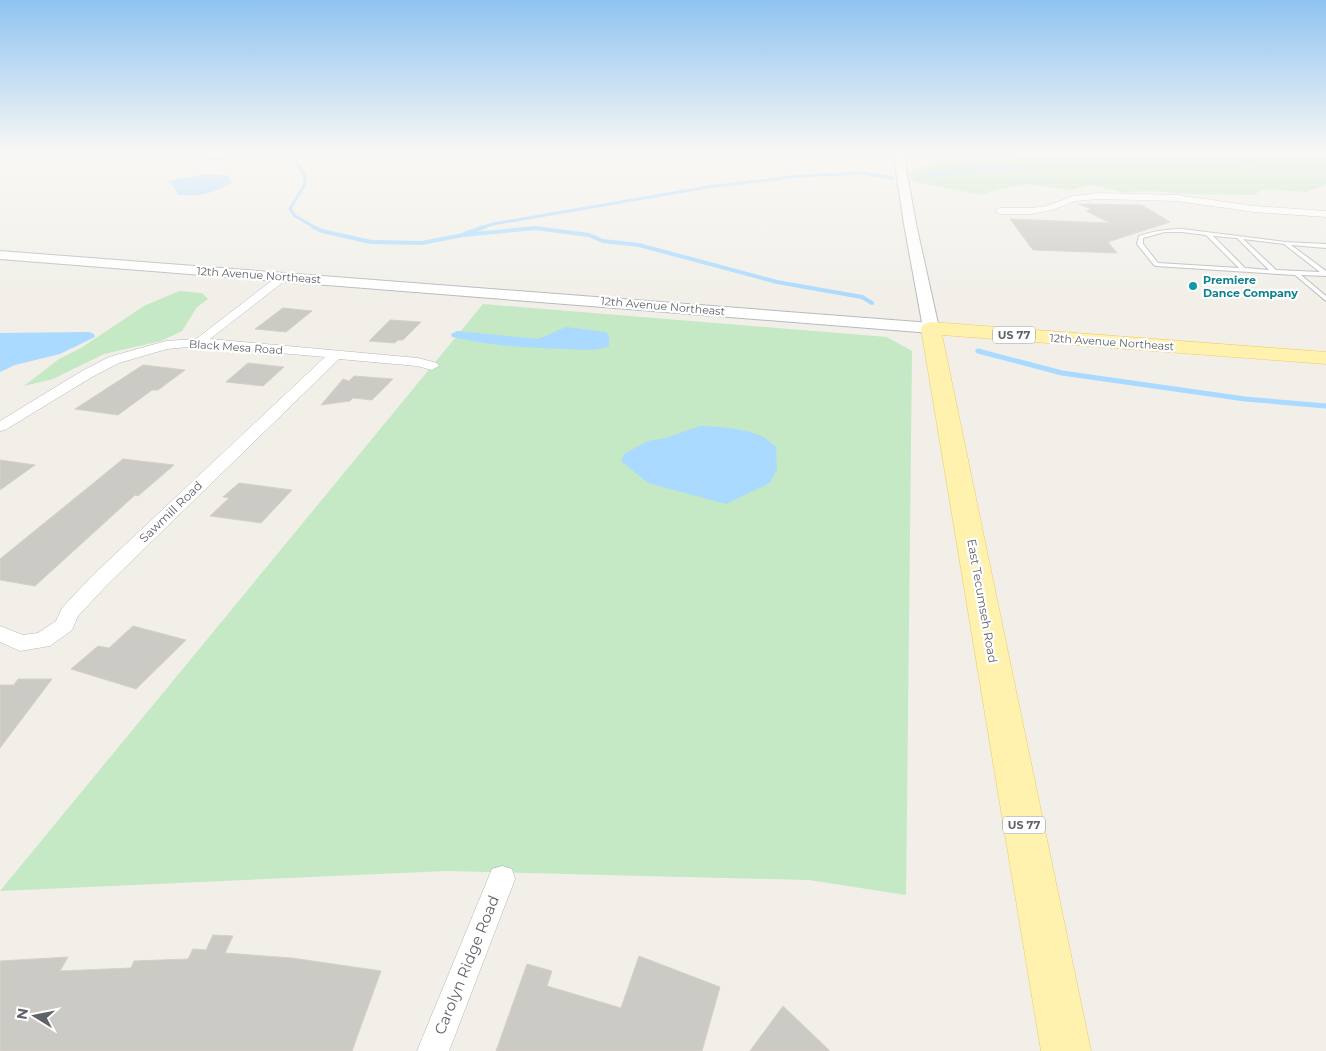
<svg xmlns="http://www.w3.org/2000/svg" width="1326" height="1051" font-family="Montserrat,sans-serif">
  <rect width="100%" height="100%" fill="#f1efe8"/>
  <g fill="#c5e8c5">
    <polygon points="1231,151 1326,151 1326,185 1306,192 1263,189 1255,195 1184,194 1153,191 1122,192 1091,185 1071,190 1030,184 995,190 982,195 914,182 909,173 941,159 1149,157 1167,153 1201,159 1212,153"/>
    <polygon points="179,291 202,293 208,299 197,307 182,331 161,341 104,354 53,379 24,386 59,359 81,348 144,306"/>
    <polygon points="483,304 887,337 912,351 906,895 809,880 446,871 0,891"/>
  </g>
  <g fill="#aadaff">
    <path d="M210 151H242C233 158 214 166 205 156Z"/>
    <path d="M206 174 228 176 232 182C216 193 198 197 178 195L175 188 167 181Z"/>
    <path d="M566 327 606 332 609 336V346C598 351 580 350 567 349 528 348 491 346 452 337L451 334 457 331 538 339Z"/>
    <polygon points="89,332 94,334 95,337 60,354 15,365 0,372 0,333"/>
    <path d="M700 426C714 426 746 429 759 435 765 437 771 443 776 447L777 469 770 483 726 504 648 483 621 461 624 454 648 441 666 438Z"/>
  </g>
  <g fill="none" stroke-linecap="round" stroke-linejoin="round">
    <g stroke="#aadaff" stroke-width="3">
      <polyline points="288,151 306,177 304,180 305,184 290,209 295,216 316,228"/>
      <polyline points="920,178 942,173 1051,166 1233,166 1287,151"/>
      <polyline points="481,228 493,224 708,187 799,176 863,173 892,178"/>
      <polyline points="533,228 537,228"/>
    </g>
    <g stroke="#aadaff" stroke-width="4">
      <polyline points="313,227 322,231 371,242 422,243 463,235 535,228 589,235 603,241 639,245 777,282 862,297 872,303"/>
      <polyline points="464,234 484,227"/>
    </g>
    <polyline stroke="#aadaff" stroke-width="5" points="978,351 1062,373 1245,399 1326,406"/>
  </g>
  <g fill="#cccac5" stroke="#d6d1c6">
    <polygon points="1079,204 1142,205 1170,222 1108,242 1117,253 1033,250 1010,219 1110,223 1086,211 1091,209"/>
    <polygon points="283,308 312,311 286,332 255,329"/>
    <polygon points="390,320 421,322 403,340 398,340 395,343 369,341"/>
    <polygon points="248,363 284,367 263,386 226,382"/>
    <polygon points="143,365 185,370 158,390 152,390 118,415 75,409"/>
    <polygon points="354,376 393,379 372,400 353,398 350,401 321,405 343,379 349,381"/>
    <polygon points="123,459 174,465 138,496 135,495 35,586 0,580 0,559"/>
    <polygon points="0,460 35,465 0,490"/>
    <polygon points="239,483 292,490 261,523 210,516 229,498 223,497"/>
    <polygon points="133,626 186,640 136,689 71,669 98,646 109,648"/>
    <polygon points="18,679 52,679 0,748 0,685 14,685"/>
    <polygon points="213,935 233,936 225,953 292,958 381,971 352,1051 0,1051 0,961 68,957 60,971 131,968 134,961 188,959 193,949 206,950"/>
    <polygon points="639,956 720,987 702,1051 496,1051 527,964 552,971 547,986 621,1008"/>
    <polygon points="783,1006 830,1051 750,1051"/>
  </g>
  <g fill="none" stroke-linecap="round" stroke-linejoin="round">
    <defs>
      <path id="service" d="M1182 229 1285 242 1326 244V248L1291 245 1326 271V276L1301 275 1326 296V301L1295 275 1156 266 1154 265 1137 244 1139 236C1154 231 1167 229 1182 229ZM1165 232H1182L1206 235 1239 268 1158 263 1143 244V238ZM1213 236 1237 238 1269 270 1245 268ZM1243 239 1284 244 1320 272 1276 270Z"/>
      <g id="minor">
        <polygon points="1099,193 1177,195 1254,206 1326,211 1326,217 1254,212 1177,201 1099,199 1075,201 1052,210 1031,214 1000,214 995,211 1000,208 1031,208 1047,206 1073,196"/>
        <polygon points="283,274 287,275 288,277 287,279 210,339 418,358 437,363 439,366 432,370 417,366 339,359 106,586 78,616 72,630 50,646 20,651 0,642 0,626 23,635 38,633 56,621 62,608 92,576 325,357 199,346 167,349 119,363 92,377 5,430 0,431 0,421 82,371 109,357 166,341 196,339 279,275"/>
        <polygon points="502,866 512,869 515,879 449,1051 417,1051 492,869"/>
      </g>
      <polygon id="tertiary" points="893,151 903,151 916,224 939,328 937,331 925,331 923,328 904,224"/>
      <polygon id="secondary" points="0,251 931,323 937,324 940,328 937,332 931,333 0,259"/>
      <polygon id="primary" points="931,322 1326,352 1326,364 942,335 1091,1051 1041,1051 921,328 924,324"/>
    </defs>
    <use href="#service" stroke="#b5b8bc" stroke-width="2"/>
    <use href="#minor" stroke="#b5b8bc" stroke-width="1"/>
    <use href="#tertiary" stroke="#b5b8bc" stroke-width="2"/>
    <use href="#secondary" stroke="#b6babf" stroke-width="2"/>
    <use href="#primary" stroke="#f2c960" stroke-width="1"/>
    <use href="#service" fill="#fff" fill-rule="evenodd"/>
    <use href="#minor" fill="#fff" fill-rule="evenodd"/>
    <use href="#tertiary" fill="#fff" fill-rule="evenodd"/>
    <use href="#secondary" fill="#fff" fill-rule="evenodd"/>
    <use href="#primary" fill="#fff2af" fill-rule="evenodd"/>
  </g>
  <linearGradient id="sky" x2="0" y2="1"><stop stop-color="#8fc3f1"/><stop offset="0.51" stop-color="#f9f8f5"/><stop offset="1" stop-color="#f9f8f5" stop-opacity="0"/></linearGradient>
  <rect width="1326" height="298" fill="url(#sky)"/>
  <circle fill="#0f9aa8" stroke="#fff" stroke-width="2" cx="1193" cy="286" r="5"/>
  <g text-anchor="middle" stroke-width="4.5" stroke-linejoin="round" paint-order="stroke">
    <g font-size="11" fill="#5f6368" stroke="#fff">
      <text transform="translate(259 275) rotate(4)" y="4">12th Avenue Northeast</text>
      <text transform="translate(663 306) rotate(5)" y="4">12th Avenue Northeast</text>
      <text transform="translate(1112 342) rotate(4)" y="4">12th Avenue Northeast</text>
      <text transform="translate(236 347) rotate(4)" y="4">Black Mesa Road</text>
    </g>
    <g font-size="11" font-weight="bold" fill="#0d838f" stroke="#fff" text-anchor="start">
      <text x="1203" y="284">Premiere<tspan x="1203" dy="13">Dance Company</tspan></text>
    </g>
    <g fill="#fff" stroke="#8f9295" stroke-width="1">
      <rect x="993" y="326.5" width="42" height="17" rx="4"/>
      <rect x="1003" y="816.5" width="42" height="17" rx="4"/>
    </g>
    <g font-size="11" font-weight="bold" fill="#5f6368">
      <text x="1014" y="339">US 77</text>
      <text x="1024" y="829">US 77</text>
    </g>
    <g font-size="12" fill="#5f6368" stroke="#fff">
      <text transform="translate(171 512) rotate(-44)" y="4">Sawmill Road</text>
      <text transform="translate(982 601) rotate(80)" y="4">East Tecumseh Road</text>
    </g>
    <g font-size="15" fill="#5f6368" stroke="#fff">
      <text transform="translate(467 965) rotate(-68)" y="5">Carolyn Ridge Road</text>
    </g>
  </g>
  <g transform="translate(35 1016) rotate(280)" stroke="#ffffff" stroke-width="4" paint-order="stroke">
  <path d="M0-4L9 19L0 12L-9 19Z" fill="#5f6368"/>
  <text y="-8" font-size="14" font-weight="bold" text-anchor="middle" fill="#5f6368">N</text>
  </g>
</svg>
